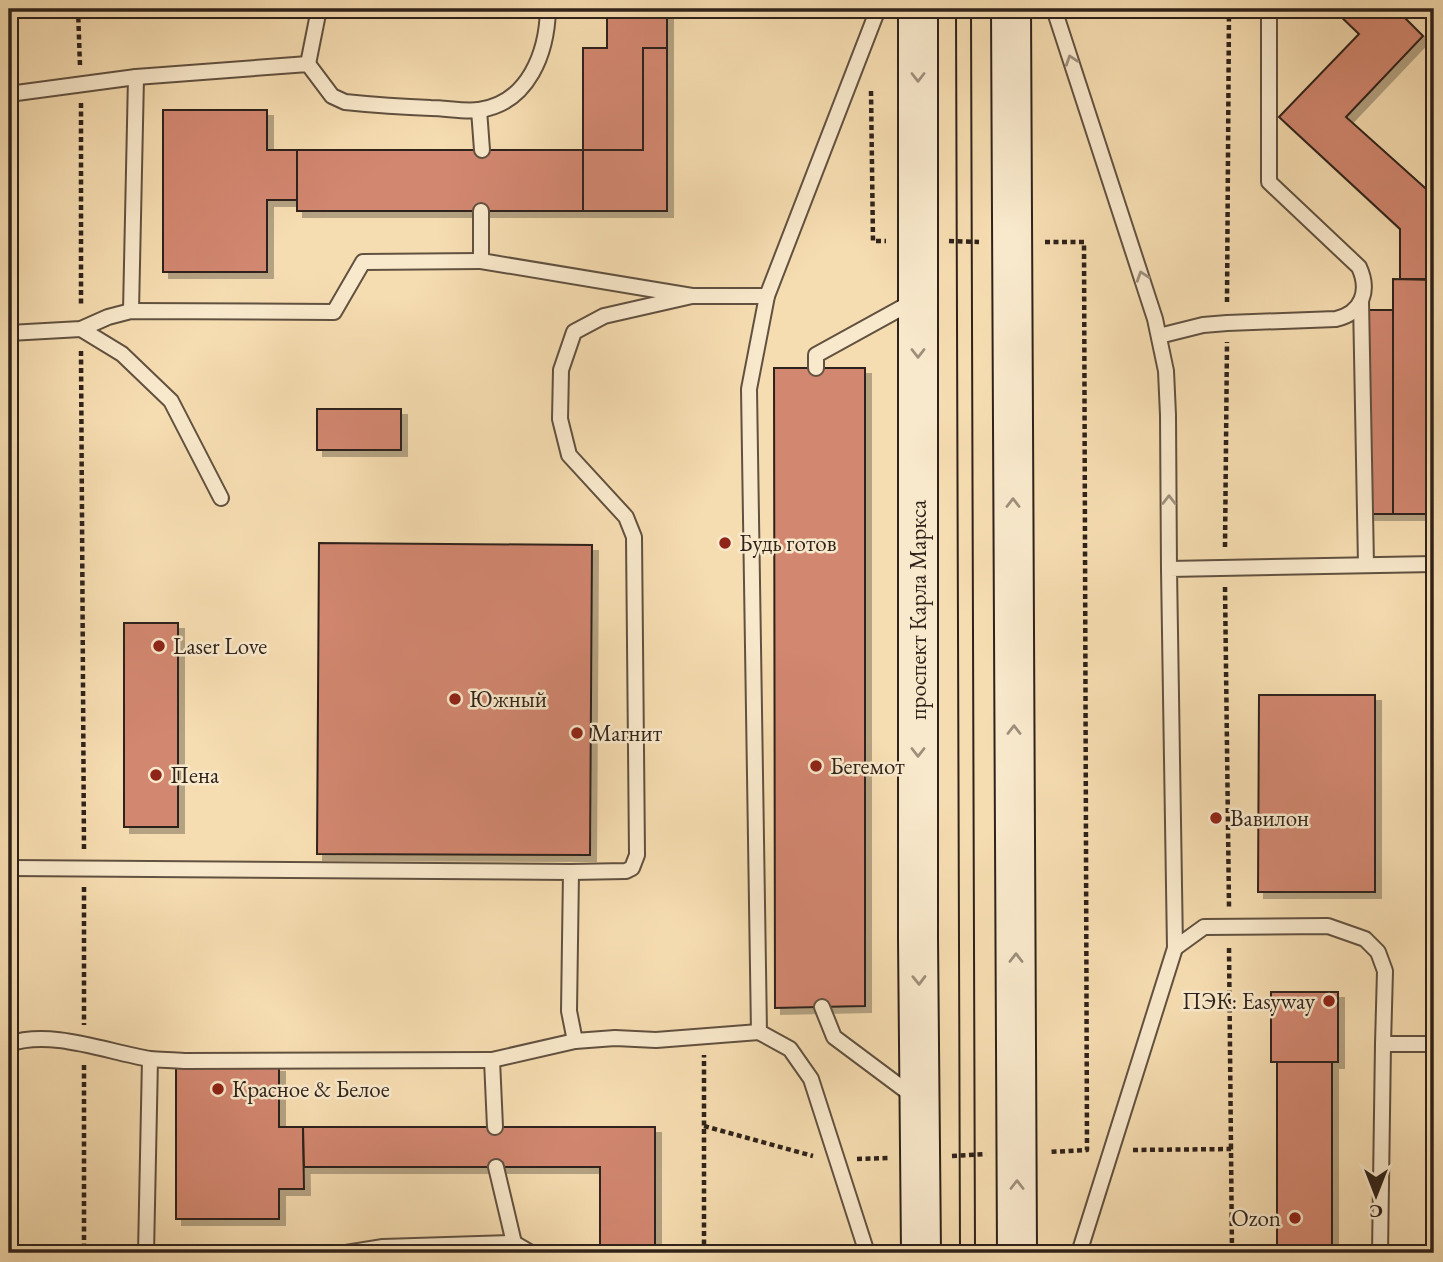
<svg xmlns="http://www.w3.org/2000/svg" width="1443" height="1262" font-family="'EB Garamond',serif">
  <defs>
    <filter id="shadow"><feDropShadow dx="6" dy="6" stdDeviation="0" flood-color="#0004"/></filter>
  </defs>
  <rect width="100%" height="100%" fill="#f6ddb1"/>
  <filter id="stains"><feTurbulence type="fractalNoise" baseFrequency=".00286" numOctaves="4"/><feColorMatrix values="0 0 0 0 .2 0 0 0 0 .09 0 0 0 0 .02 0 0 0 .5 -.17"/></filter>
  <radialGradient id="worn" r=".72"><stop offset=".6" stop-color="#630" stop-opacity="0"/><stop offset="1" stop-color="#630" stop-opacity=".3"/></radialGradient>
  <g fill="#d2876f" stroke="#2f221a" stroke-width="2" filter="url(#shadow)">
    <polygon points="607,9 667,9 667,48 643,48 643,150 583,150 583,48 607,48"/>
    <polygon points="1333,9 1396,9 1423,36 1346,117 1434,196 1434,279 1400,279 1400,229 1279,117 1359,34"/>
    <polygon points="643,48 667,48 667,211 583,211 583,150 643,150"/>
    <polygon points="163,110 267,110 267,150 297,150 297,200 267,200 267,272 163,272"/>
    <rect x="297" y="150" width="286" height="61"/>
    <polygon points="1393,279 1434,280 1434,514 1393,514"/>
    <rect x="1369" y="310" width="24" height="204"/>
    <polygon points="774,368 865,368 865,1006 775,1008"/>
    <rect x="317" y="409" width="84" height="41"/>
    <polygon points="319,543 592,545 590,855 317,854"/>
    <rect x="124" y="623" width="54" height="204"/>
    <polygon points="1259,695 1375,695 1375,892 1258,892"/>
    <rect x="1271" y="992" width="67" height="70"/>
    <rect x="1277" y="1062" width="55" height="191"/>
    <polygon points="176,1066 279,1066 279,1127 303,1127 304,1189 279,1189 279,1219 176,1219"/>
    <polygon points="303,1127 655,1127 655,1253 600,1253 600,1167 304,1167"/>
  </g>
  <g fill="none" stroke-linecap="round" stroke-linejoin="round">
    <defs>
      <g id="service">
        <polyline points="1054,9 1155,319 1166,371 1168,415 1169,569"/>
        <polyline points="308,64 319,9"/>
        <path d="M9 94 136 77 308 64 332 96 345 102C374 105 402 107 431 108 446 108 464 112 479 110 529 103 547 52 548 9"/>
        <polyline points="479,110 482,150"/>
        <polyline points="481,211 481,261 692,296 767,296"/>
        <polyline points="1361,301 1366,565"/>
        <polyline points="131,311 136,77"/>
        <polyline points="81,329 122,354 171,401 221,498"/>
        <polyline points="9,333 81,329 108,317 131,311 334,312 363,262 481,261"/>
        <path d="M1159 336 1203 325 1227 323 1336 319C1362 313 1370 291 1359 267L1269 182V9"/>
        <polyline points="816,368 816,355 914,301"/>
        <polyline points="9,868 571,872 569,1011 575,1041 615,1038 656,1040 759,1032"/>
        <polyline points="571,872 626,871 632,868 637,855 634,537 626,517 569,455 560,419 561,370 574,332 604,316 692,296"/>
        <polyline points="1175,948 1204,927 1328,926 1365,939 1378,952 1385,971 1383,1044"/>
        <polyline points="822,1007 834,1037 913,1096"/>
        <path d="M9 1044C51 1029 107 1052 150 1059 161 1060 173 1060 184 1061L492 1060"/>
        <polyline points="495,1127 492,1060 575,1041"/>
        <polyline points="496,1167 514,1243"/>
        <polyline points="146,1253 150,1059"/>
        <polyline points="346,1253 383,1247 514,1243 531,1253"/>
        <polyline points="867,1253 811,1079 790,1049 759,1032 749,389 767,296 878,9"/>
        <polyline points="1079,1253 1175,948 1169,569 1434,564"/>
        <polyline points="1380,1253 1383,1044 1434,1044"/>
      </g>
      <g id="secondary">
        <polyline points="918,9 918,939 921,1253"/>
        <polyline points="1011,9 1017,1253"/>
      </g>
    </defs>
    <use href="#service" stroke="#615140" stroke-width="18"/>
    <use href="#secondary" stroke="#2f221a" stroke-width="42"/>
    <g stroke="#2f221a" stroke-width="4.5" stroke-dasharray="5 3.5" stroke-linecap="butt">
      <polyline points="78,9 80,66"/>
      <polyline points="871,91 873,241 886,241"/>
      <polyline points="81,103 81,307"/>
      <polyline points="949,241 979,242"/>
      <polyline points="1045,242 1084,242 1087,1150 1049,1152"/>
      <polyline points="1227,302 1229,9"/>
      <polyline points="81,351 84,850"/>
      <polyline points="1225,547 1227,342"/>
      <polyline points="1225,587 1229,907"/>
      <polyline points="84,887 84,1025"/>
      <polyline points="1229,948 1231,1149"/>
      <polyline points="84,1065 84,1253"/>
      <polyline points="704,1126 813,1156"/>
      <polyline points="1133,1150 1231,1149 1232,1253"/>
      <polyline points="952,1156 986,1154"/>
      <polyline points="857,1159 890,1158"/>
      <polyline points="704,1253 704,1055"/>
    </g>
    <use href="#service" stroke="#f9e9cc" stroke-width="14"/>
    <use href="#secondary" stroke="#f9e9cc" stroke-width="38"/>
    <g stroke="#2f221a" stroke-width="2">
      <polyline points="956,9 960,1253"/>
      <polyline points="971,9 975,1253"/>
    </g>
  </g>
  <defs><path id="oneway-chevron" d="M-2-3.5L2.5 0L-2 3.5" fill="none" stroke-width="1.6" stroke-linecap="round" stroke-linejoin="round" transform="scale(1.75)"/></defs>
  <g stroke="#9e8f7c">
    <use href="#oneway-chevron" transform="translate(1071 60) rotate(-109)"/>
    <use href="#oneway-chevron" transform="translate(918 77) rotate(90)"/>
    <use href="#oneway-chevron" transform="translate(1142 276) rotate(-108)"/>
    <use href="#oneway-chevron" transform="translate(918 353) rotate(90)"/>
    <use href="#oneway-chevron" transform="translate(1169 500) rotate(-90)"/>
    <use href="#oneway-chevron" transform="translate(1013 503) rotate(-90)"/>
    <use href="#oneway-chevron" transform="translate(1014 730) rotate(-90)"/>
    <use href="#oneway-chevron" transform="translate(918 752) rotate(90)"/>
    <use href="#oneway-chevron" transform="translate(1016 958) rotate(-90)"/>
    <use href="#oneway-chevron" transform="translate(919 980) rotate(89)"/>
    <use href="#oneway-chevron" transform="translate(1017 1185) rotate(-90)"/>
  </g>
  <g fill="#8f2418" stroke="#f9e9cc" stroke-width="2.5">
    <circle cx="725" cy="543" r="7"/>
    <circle cx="159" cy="646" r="7"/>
    <circle cx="455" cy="699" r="7"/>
    <circle cx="577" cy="733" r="7"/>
    <circle cx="816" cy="766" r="7"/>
    <circle cx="156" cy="775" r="7"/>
    <circle cx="1216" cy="818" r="7"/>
    <circle cx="1329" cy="1001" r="7"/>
    <circle cx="218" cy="1089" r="7"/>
    <circle cx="1295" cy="1218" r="7"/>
  </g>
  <g text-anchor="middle" stroke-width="5" stroke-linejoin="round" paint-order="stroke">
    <g font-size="23" fill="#2f221a" stroke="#f9e9cc" text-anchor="start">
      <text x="739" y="551">Будь готов</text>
      <text x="173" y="654">Laser Love</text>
      <text x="469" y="707">Южный</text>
      <text x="591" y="741">Магнит</text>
      <text x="830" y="774">Бегемот</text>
      <text x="170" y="783">Пена</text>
      <text x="1230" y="826">Вавилон</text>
      <text x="1315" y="1009" text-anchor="end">ПЭК: Easyway</text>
      <text x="232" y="1097">Красное &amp; Белое</text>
      <text x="1281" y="1226" text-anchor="end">Ozon</text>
    </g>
    <g font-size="23" fill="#2f221a" stroke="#f9e9cc">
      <text transform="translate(918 610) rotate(-90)" y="8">проспект Карла Маркса</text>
    </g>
  </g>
  <rect width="1443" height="1262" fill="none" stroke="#f6ddb1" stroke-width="35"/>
  <rect x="10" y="10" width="1422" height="1241" fill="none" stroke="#2f221a" stroke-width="3.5"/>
  <rect x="18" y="18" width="1408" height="1227" fill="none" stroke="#2f221a" stroke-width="2"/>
  <g transform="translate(1376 1195) rotate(180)" stroke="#f9e9cc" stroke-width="5" paint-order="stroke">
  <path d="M0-5L12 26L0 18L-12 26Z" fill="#2f221a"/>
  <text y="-10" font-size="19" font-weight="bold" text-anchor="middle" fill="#2f221a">С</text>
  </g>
  <rect width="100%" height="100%" filter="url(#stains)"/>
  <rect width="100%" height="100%" fill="url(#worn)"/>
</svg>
